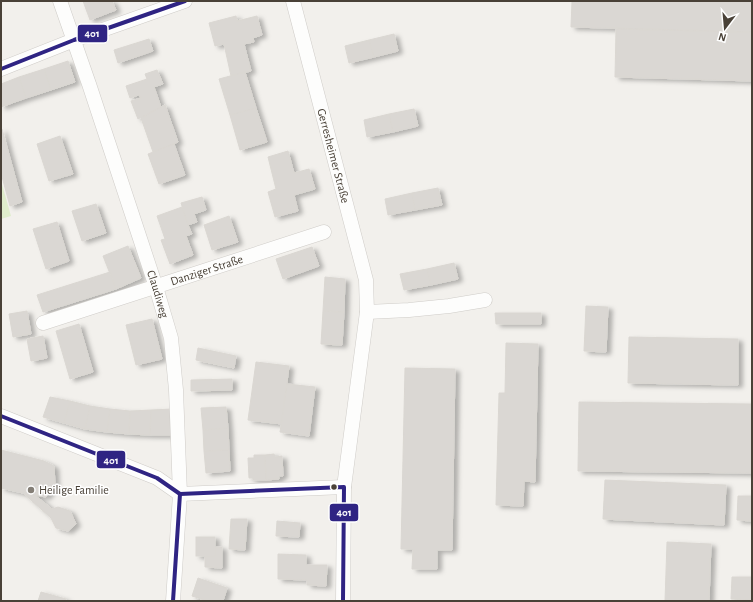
<svg xmlns="http://www.w3.org/2000/svg" width="753" height="602" font-family="'Alegreya Sans',sans-serif">
  <defs>
    <filter id="shadow"><feDropShadow dx="4.5" dy="2.5" stdDeviation="2" flood-color="#0004"/></filter>
  </defs>
  <rect width="100%" height="100%" fill="#f2f0ec"/>
  <polygon fill="#e0edcc" points="1,181 11,216 1,219"/>
  <g fill="#dad7d3" stroke="#dad7d2" filter="url(#shadow)">
    <polygon points="83,1 112,1 116,10 90,20"/>
    <polygon points="572,1 752,1 752,32 571,27"/>
    <polygon points="236,16 237,21 257,16 262,35 253,38 254,42 244,44 251,71 231,76 224,44 215,46 209,23"/>
    <polygon points="616,29 752,32 752,81 615,77"/>
    <polygon points="394,34 398,51 374,57 369,40"/>
    <polygon points="149,39 153,51 118,63 114,50"/>
    <polygon points="369,40 374,57 349,63 345,46"/>
    <polygon points="68,61 75,82 51,90 44,69"/>
    <polygon points="44,69 51,90 26,98 19,77"/>
    <polygon points="157,70 163,84 154,87 161,107 138,119 131,101 141,98 139,95 130,98 126,86 147,79 145,74"/>
    <polygon points="245,72 256,108 230,115 219,79"/>
    <polygon points="19,77 26,98 1,107 1,84"/>
    <polygon points="165,105 178,142 153,152 141,118 161,107"/>
    <polygon points="256,108 267,142 240,150 230,115"/>
    <polygon points="414,109 418,126 393,132 389,114"/>
    <polygon points="389,114 393,132 367,137 364,120"/>
    <polygon points="2,129 22,202 10,206 1,173 1,130"/>
    <polygon points="60,136 73,174 49,181 37,144"/>
    <polygon points="174,144 185,175 159,184 148,154"/>
    <polygon points="288,151 294,173 309,169 315,189 294,195 298,211 275,217 268,192 276,189 268,157"/>
    <polygon points="438,188 442,205 415,210 412,193"/>
    <polygon points="412,193 415,210 388,215 385,199"/>
    <polygon points="202,197 206,210 194,214 197,222 188,225 181,203"/>
    <polygon points="96,204 106,233 82,241 72,211"/>
    <polygon points="182,207 188,225 192,234 186,236 193,255 170,264 161,240 165,239 157,216"/>
    <polygon points="229,216 238,242 212,250 204,225"/>
    <polygon points="57,222 69,261 46,269 33,229"/>
    <polygon points="128,246 141,278 116,289 103,256"/>
    <polygon points="312,247 319,266 283,279 276,259"/>
    <polygon points="454,263 458,279 431,285 427,269"/>
    <polygon points="427,269 431,285 404,290 400,274"/>
    <polygon points="110,272 116,289 43,312 37,295"/>
    <polygon points="325,277 345,279 344,312 323,311"/>
    <polygon points="586,306 608,307 606,352 584,351"/>
    <polygon points="27,311 31,334 13,337 9,314"/>
    <polygon points="323,311 344,312 342,345 321,344"/>
    <polygon points="495,313 541,313 541,324 496,324"/>
    <polygon points="152,319 162,359 136,365 126,325"/>
    <polygon points="79,324 93,372 70,379 56,331"/>
    <polygon points="43,336 47,358 31,361 27,339"/>
    <polygon points="629,337 738,339 738,385 628,383"/>
    <polygon points="506,343 538,344 535,482 524,481 523,506 496,505 499,393 505,393"/>
    <polygon points="198,348 236,356 234,368 196,360"/>
    <polygon points="256,362 289,366 282,424 248,420"/>
    <polygon points="405,368 455,369 452,550 437,550 437,569 412,569 413,549 401,549"/>
    <polygon points="232,379 232,390 191,391 191,380"/>
    <polygon points="287,384 315,387 309,436 280,432"/>
    <polygon points="50,397 70,401 64,423 43,417"/>
    <polygon points="70,401 90,406 85,429 64,423"/>
    <polygon points="579,402 752,404 752,473 578,471"/>
    <polygon points="90,406 110,409 107,432 85,429"/>
    <polygon points="226,407 228,428 203,430 201,408"/>
    <polygon points="110,409 130,411 129,434 107,432"/>
    <polygon points="172,409 172,435 150,435 151,410"/>
    <polygon points="151,410 150,435 129,434 130,411"/>
    <polygon points="228,428 229,450 204,451 203,430"/>
    <polygon points="1,450 44,461 54,466 55,484 46,497 35,495 52,509 58,507 70,511 76,524 68,531 56,528 51,518 23,493 1,488"/>
    <polygon points="229,450 230,471 206,473 204,451"/>
    <polygon points="274,454 275,457 282,456 283,476 279,476 279,479 266,480 265,455"/>
    <polygon points="254,455 265,455 266,480 253,480 253,478 249,478 248,458 254,458"/>
    <polygon points="605,480 726,485 724,525 603,519"/>
    <polygon points="738,496 752,496 752,521 737,520"/>
    <polygon points="231,519 247,519 245,550 229,549"/>
    <polygon points="277,521 300,523 299,537 276,536"/>
    <rect x="196" y="537" width="19" height="19"/>
    <polygon points="667,542 711,544 709,601 665,601"/>
    <polygon points="215,547 222,547 222,568 205,567 205,556 215,556"/>
    <polygon points="278,554 306,555 306,565 327,565 326,586 307,585 307,580 278,579"/>
    <polygon points="732,577 752,577 752,600 731,599"/>
    <polygon points="198,578 227,588 223,601 208,601 192,596"/>
    <polygon points="41,592 66,599 65,601 38,601"/>
  </g>
  <g fill="none" stroke-linecap="round" stroke-linejoin="round">
    <defs>
      <g id="minor">
        <path id="s1" d="M60 1 89 84 156 287 171 338 176 390 180 494 173 601"/>
        <path id="s2" d="M293 1 366 280 367 312 344 487 343 601"/>
        <polyline points="1,69 74,40 185,1"/>
        <polyline points="367,312 409,310 449,306 485,300"/>
        <path id="s3" d="M43 323 324 232"/>
        <polyline points="1,416 157,478 180,494 344,487"/>
      </g>
    </defs>
    <use href="#minor" stroke="#cfccc8" stroke-width="15"/>
    <use href="#minor" stroke="#fdfdfc" stroke-width="14"/>
    <defs>
      <g id="bus-1">
        <polyline points="1,69 74,40 185,1"/>
        <polyline points="1,416 157,478 180,494 344,487 343,601"/>
        <polyline points="173,601 180,494"/>
      </g>
    </defs>
    <use href="#bus-1" stroke="#fff" stroke-width="7"/>
    <use href="#bus-1" stroke="#2f2483" stroke-width="4"/>
  </g>
  <circle fill="#494137" stroke="#fff" stroke-width="1.5" cx="334" cy="487" r="3.5"/>
  <circle fill="#847e76" stroke="#fff" stroke-width="1.5" cx="31" cy="490" r="4"/>
  <g text-anchor="middle" stroke-width="3" stroke-linejoin="round" paint-order="stroke">
    <g font-size="12" fill="#494137" stroke="#fff">
      <text dy="4" stroke="none"><textPath href="#s2" startOffset="160">Gerresheimer Straße</textPath></text>
      <text dy="4" stroke="none"><textPath href="#s3" startOffset="172">Danziger Straße</textPath></text>
      <text dy="4" stroke="none"><textPath href="#s1" startOffset="309">Claudiweg</textPath></text>
    </g>
    <g font-size="12" fill="#494137" stroke="#fff" text-anchor="start">
      <text x="39" y="494">Heilige Familie</text>
    </g>
  </g>
  <g stroke="#fff" stroke-width="1.5">
    <rect x="77" y="24" width="31" height="19" rx="4" fill="#2f2483"/>
    <rect x="96" y="450" width="30" height="19" rx="4" fill="#2f2483"/>
    <rect x="329" y="503" width="30" height="19" rx="4" fill="#2f2483"/>
  </g>
  <g font-size="11" text-anchor="middle" font-weight="bold" fill="#fff">
    <text x="92" y="37">401</text>
    <text x="111" y="464">401</text>
    <text x="344" y="516">401</text>
  </g>
  <rect width="753" height="602" fill="none" stroke="#494137" stroke-width="4"/>
  <g transform="translate(725 28) rotate(196)" stroke="#ffffff" stroke-width="3" paint-order="stroke">
  <path d="M0-3L7 15L0 10L-7 15Z" fill="#494137"/>
  <text y="-6" font-size="11" font-weight="bold" text-anchor="middle" fill="#494137">N</text>
  </g>
</svg>
